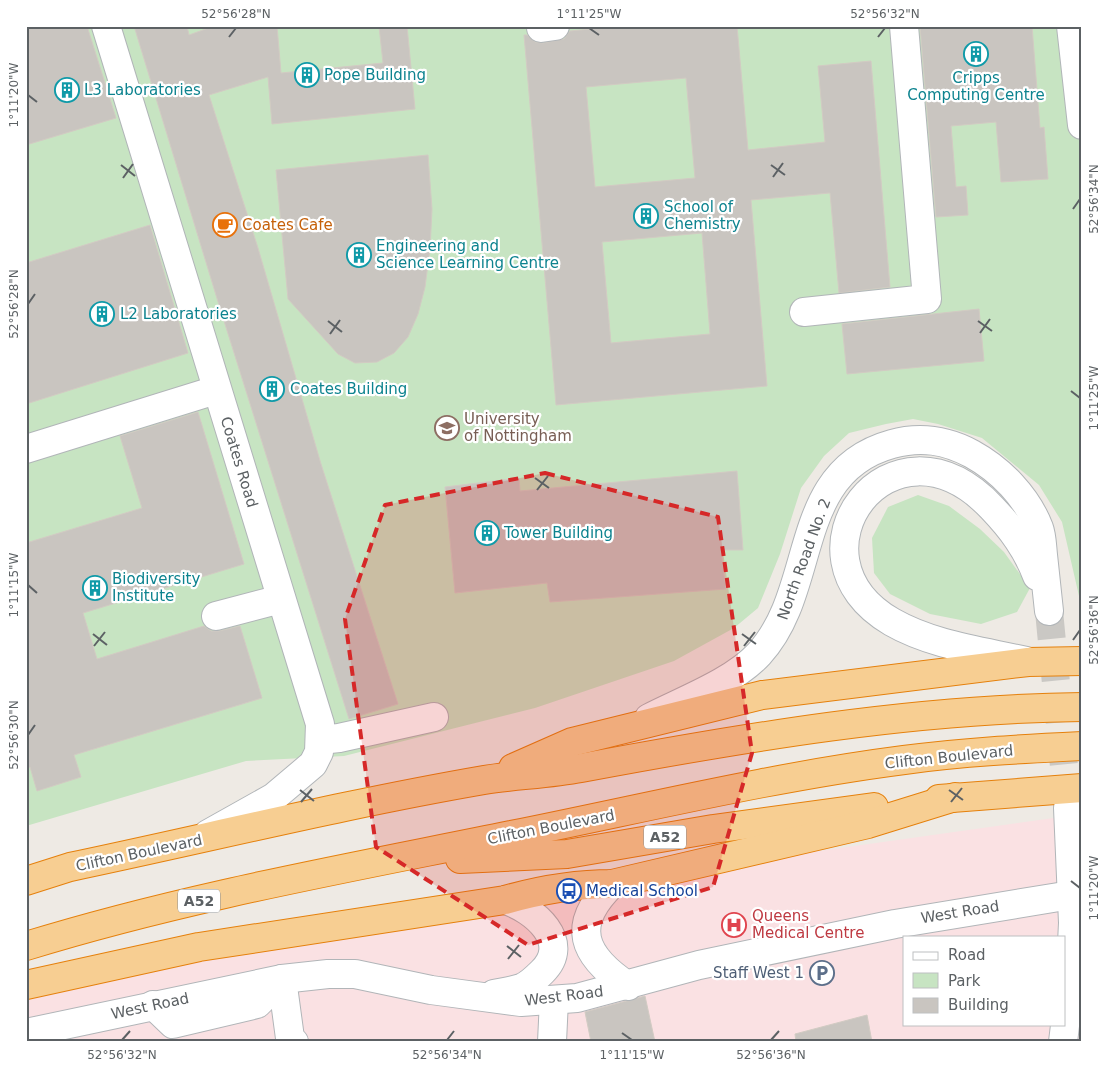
<svg xmlns="http://www.w3.org/2000/svg" width="1108" height="1068" font-family="'DejaVu Sans',sans-serif">
  <rect width="100%" height="100%" fill="#eeeae4"/>
  <path fill="#fae1e3" fill-rule="evenodd" d="M1082 814V1042H26V993L179 958 620 888 805 853ZM904 937H1064V1024H904Z"/>
  <g fill="#c7e4c2">
    <polygon points="26,26 1082,26 1082,609 1062,522 1039,485 982,438 938,424 913,419 886,424 849,433 824,456 801,488 780,554 758,608 734,628 674,661 535,708 344,756 246,761 26,826"/>
    <polygon points="918,495 949,506 980,529 1004,552 1030,588 1017,612 981,624 930,614 890,594 874,573 872,538 888,507"/>
  </g>
  <g fill="#c9c5c0" stroke="#d2cbc3" fill-rule="evenodd">
    <polygon points="26,26 87,26 116,118 26,145"/>
    <polygon points="134,26 187,26 189,35 214,26 277,26 281,73 383,63 379,26 407,26 415,109 272,124 268,77 209,95 258,248 321,464 398,704 349,719 219,305"/>
    <path d="M622 26H737L748 150 825 142 818 66 871 61 890 287 839 293 830 193 751 200 767 386 556 405 524 35H527L535 42 543 43 564 39 570 31ZM686 78 695 178 595 187 586 87ZM702 233 710 334 611 343 602 242Z"/>
    <polygon points="920,26 1032,26 1040,128 1044,127 1048,179 1001,182 996,122 951,126 956,187 966,186 968,215 936,217"/>
    <polygon points="428,155 432,209 430,249 425,287 418,314 408,337 394,353 377,362 355,363 338,354 288,299 276,170"/>
    <polygon points="150,225 188,353 26,404 26,263"/>
    <polygon points="979,309 984,361 847,374 842,324"/>
    <polygon points="198,412 244,564 83,613 97,659 204,626 211,631 219,631 240,626 262,698 74,755 81,777 37,791 30,767 26,769 26,543 142,508 120,436"/>
    <polygon points="737,471 743,550 721,550 726,589 550,602 547,583 455,593 445,487 519,478 520,491"/>
    <polygon points="645,996 655,1042 591,1042 585,1012"/>
    <polygon points="867,1015 872,1042 796,1042 795,1034"/>
  </g>
  <g fill="none" stroke-linecap="round" stroke-linejoin="round">
    <polyline stroke="#cac8c4" stroke-width="28" stroke-dasharray="28 14" stroke-linecap="butt" points="1049,611 1068,808"/>
    <defs>
      <g id="minor">
        <polyline points="106,26 320,724 319,752 313,764 274,797 208,834"/>
        <polyline points="1071,26 1082,125"/>
        <polyline points="541,28 555,26"/>
        <polyline points="804,312 927,299 904,26"/>
        <polyline points="26,449 216,390"/>
        <polyline points="216,616 281,599"/>
        <path d="M1026 661C982 651 932 645 892 622 778 556 891 401 992 508 1012 529 1027 549 1037 576"/>
        <path d="M649 718C684 700 733 682 759 654 819 589 790 472 892 444 921 436 946 440 972 454 1001 470 1027 497 1039 528 1042 536 1042 546 1043 555 1045 573 1047 592 1049 611"/>
        <polyline points="320,740 339,738 434,717"/>
        <path d="M612 884C570 925 582 955 628 986"/>
        <polyline points="282,979 290,1038 294,1042"/>
        <path d="M494 994C503 992 512 991 521 988 529 985 536 978 542 972 573 942 534 909 505 900"/>
        <polyline points="153,1005 173,1024 257,1004 282,979"/>
        <polyline points="26,1033 282,979 328,974 355,974 431,990 521,1002 577,998 699,965 895,924 1071,895"/>
        <polyline points="552,1042 554,1000"/>
        <polyline points="1063,1042 1070,984 1073,923 1068,808"/>
      </g>
      <g id="highway">
        <polyline points="513,768 572,742 762,695 1028,662 1082,661"/>
        <polyline points="939,799 1082,788"/>
        <polyline points="460,859 567,854 713,829 874,807"/>
        <path d="M26 881 70 867C208 838 345 804 484 780 516 775 549 774 581 768 747 737 913 709 1082 707"/>
        <path d="M26 946C185 897 349 868 511 835 641 809 772 777 904 760 963 752 1022 749 1082 746"/>
        <path d="M26 985 199 947 505 900C540 890 575 884 612 884L868 824 955 797"/>
      </g>
    </defs>
    <use href="#minor" stroke="#b1b5b8" stroke-width="30"/>
    <use href="#highway" stroke="#e5800c" stroke-width="30"/>
    <use href="#minor" stroke="#fff" stroke-width="28"/>
    <use href="#highway" stroke="#f7ce92" stroke-width="28"/>
  </g>
  <path fill="#d62828" fill-opacity="0.2" stroke="#d62828" stroke-width="4" stroke-dasharray="10 6" stroke-linejoin="round" d="M545 473 718 517 752 753 713 887 528 945 376 847 345 619 385 505Z"/>
  <path fill="none" stroke="#5c6164" stroke-width="2" d="M589 28 599 35M229 37 236 28M878 37 885 28M28 95 37 102M121 165 135 176M771 165 785 175M773 177 783 163M123 178 133 164M1073 209 1080 199M28 304 35 294M328 321 342 332M978 321 992 331M980 333 990 319M330 334 340 320M1071 391 1080 398M535 478 549 488M537 490 548 476M28 585 37 593M93 634 107 645M742 634 756 644M1073 640 1080 630M94 646 105 632M744 646 755 632M28 735 35 725M300 790 314 801M949 790 963 800M301 802 312 789M951 802 962 788M1071 881 1080 888M507 946 521 957M508 959 519 945M622 1033 632 1040M122 1040 130 1031M447 1040 454 1031M771 1040 779 1031"/>
  <defs>
    <symbol id="building-ring" viewBox="-11 -11 22 22"><circle r="9.5" fill="#fff" stroke="#0f9aa8" stroke-width="1.5"/><path d="M-4-6H4V6H1V3H-1V6H-4ZM-2.5-4.3h1.7v1.8h-1.7ZM.8-4.3h1.7v1.8H.8ZM-2.5-1h1.7V.8h-1.7ZM.8-1h1.7V.8H.8Z" fill="#0f9aa8"/></symbol>
    <symbol id="cafe-ring" viewBox="-11 -11 22 22"><circle r="9.5" fill="#fff" stroke="#e8710a" stroke-width="1.5"/><path d="M-5.5-4.5H6V0H3Q3 3.5 0 3.5H-2.5Q-5.5 3.5-5.5 0ZM3-3.2v2h1.7v-2ZM-6 4.5H4V6H-6Z" fill="#e8710a"/></symbol>
    <symbol id="university-ring" viewBox="-11 -11 22 22"><circle r="9.5" fill="#fff" stroke="#8d6e63" stroke-width="1.5"/><path d="M0-5L7-2L0 1L-7-2ZM-4 1L0 2.5L4 1V4Q0 6-4 4Z" fill="#8d6e63"/></symbol>
    <symbol id="bus-ring" viewBox="-11 -11 22 22"><circle r="9.5" fill="#fff" stroke="#1a4fb4" stroke-width="1.5"/><path d="M-5-6H5V4H4V6H2V4H-2V6H-4V4H-5ZM-3.5-4V0h7V-4ZM-3.5 1.2v1.5H-2V1.2ZM2 1.2v1.5H3.5V1.2Z" fill="#1a4fb4"/></symbol>
    <symbol id="hospital-ring" viewBox="-11 -11 22 22"><circle r="9.5" fill="#fff" stroke="#e0444e" stroke-width="1.5"/><path d="M-5-5h3v3.5h4V-5h3V5h-3V1.5h-4V5h-3Z" fill="#e0444e"/></symbol>
    <symbol id="parking-ring" viewBox="-11 -11 22 22"><circle r="9.5" fill="#fff" stroke="#5c6f8a" stroke-width="1.5"/><path d="M-3.5-5.5H1a3.5 3.5 0 0 1 0 7H-1V5.5H-3.5ZM-1-3.4V-.6H.8a1.4 1.4 0 0 0 0-2.8Z" fill="#5c6f8a"/></symbol>
  </defs>
  <g fill-rule="evenodd">
    <use href="#building-ring" x="962" y="40" width="28" height="28"/>
    <use href="#building-ring" x="293" y="61" width="28" height="28"/>
    <use href="#building-ring" x="53" y="76" width="28" height="28"/>
    <use href="#building-ring" x="632" y="202" width="28" height="28"/>
    <use href="#cafe-ring" x="211" y="211" width="28" height="28"/>
    <use href="#building-ring" x="345" y="241" width="28" height="28"/>
    <use href="#building-ring" x="88" y="300" width="28" height="28"/>
    <use href="#building-ring" x="258" y="375" width="28" height="28"/>
    <use href="#university-ring" x="433" y="414" width="28" height="28"/>
    <use href="#building-ring" x="473" y="519" width="28" height="28"/>
    <use href="#building-ring" x="81" y="574" width="28" height="28"/>
    <use href="#bus-ring" x="555" y="877" width="28" height="28"/>
    <use href="#hospital-ring" x="720" y="911" width="28" height="28"/>
    <use href="#parking-ring" x="808" y="959" width="28" height="28"/>
  </g>
  <g text-anchor="middle" stroke-width="4.5" stroke-linejoin="round" paint-order="stroke">
    <g fill="#fff" stroke="#8d9092" stroke-width="1">
      <rect x="644" y="825.5" width="42" height="23" rx="4"/>
      <rect x="178" y="889.5" width="42" height="23" rx="4"/>
    </g>
    <g font-size="14" font-weight="bold" fill="#5c6164">
      <text x="665" y="842">A52</text>
      <text x="199" y="906">A52</text>
    </g>
    <g font-size="15" fill="#0d838f" stroke="#fff" text-anchor="start">
      <text x="324" y="80">Pope Building</text>
      <text x="976" y="83" text-anchor="middle">Cripps<tspan x="976" dy="17">Computing Centre</tspan></text>
      <text x="84" y="95">L3 Laboratories</text>
      <text x="664" y="212">School of<tspan x="664" dy="17">Chemistry</tspan></text>
      <text x="376" y="251">Engineering and<tspan x="376" dy="17">Science Learning Centre</tspan></text>
      <text x="120" y="319">L2 Laboratories</text>
      <text x="290" y="394">Coates Building</text>
      <text x="504" y="538">Tower Building</text>
      <text x="112" y="584">Biodiversity<tspan x="112" dy="17">Institute</tspan></text>
    </g>
    <g font-size="15" fill="#c56008" stroke="#fff" text-anchor="start">
      <text x="242" y="230">Coates Cafe</text>
    </g>
    <g font-size="15" fill="#785e54" stroke="#fff" text-anchor="start">
      <text x="464" y="424">University<tspan x="464" dy="17">of Nottingham</tspan></text>
    </g>
    <g font-size="15" fill="#5c6164" stroke="#fff">
      <text transform="translate(239 462) rotate(73)" y="5">Coates Road</text>
      <text transform="translate(804 559) rotate(-70)" y="5">North Road No. 2</text>
      <text transform="translate(949 757) rotate(-6)" y="5">Clifton Boulevard</text>
      <text transform="translate(551 827) rotate(-11)" y="5">Clifton Boulevard</text>
      <text transform="translate(139 853) rotate(-12)" y="5">Clifton Boulevard</text>
      <text transform="translate(960 912) rotate(-9)" y="5">West Road</text>
      <text transform="translate(564 996) rotate(-7)" y="5">West Road</text>
      <text transform="translate(150 1006) rotate(-12)" y="5">West Road</text>
    </g>
    <g font-size="15" fill="#164399" stroke="#fff" text-anchor="start">
      <text x="586" y="896">Medical School</text>
    </g>
    <g font-size="15" fill="#be3a42" stroke="#fff" text-anchor="start">
      <text x="752" y="921">Queens<tspan x="752" dy="17">Medical Centre</tspan></text>
    </g>
    <g font-size="15" fill="#4e5e75" stroke="#fff" text-anchor="end">
      <text x="804" y="978">Staff West 1</text>
    </g>
  </g>
  <rect width="1108" height="1068" fill="none" stroke="#ffffff" stroke-width="55"/>
  <rect x="903" y="936" width="162" height="90" fill="#ffffff" stroke="#bec0c1"/>
  <rect x="913" y="952" width="25" height="8" fill="#ffffff" stroke="#bec0c1"/>
  <text x="948" y="960" font-size="15" fill="#5c6164">Road</text>
  <rect x="913" y="973" width="25" height="15" fill="#c7e4c2" stroke="#bec0c1"/>
  <text x="948" y="986" font-size="15" fill="#5c6164">Park</text>
  <rect x="913" y="998" width="25" height="15" fill="#c9c5c0" stroke="#bec0c1"/>
  <text x="948" y="1010" font-size="15" fill="#5c6164">Building</text>
  <rect x="28" y="28" width="1052" height="1012" fill="none" stroke="#5c6164" stroke-width="2"/>
  <g font-size="12" text-anchor="middle" fill="#5c6164">
    <text x="236" y="18">52°56'28"N</text>
    <text x="589" y="18">1°11'25"W</text>
    <text x="885" y="18">52°56'32"N</text>
    <text transform="translate(14 95) rotate(-90)" y="4">1°11'20"W</text>
    <text transform="translate(1094 199) rotate(-90)" y="4">52°56'34"N</text>
    <text transform="translate(14 304) rotate(-90)" y="4">52°56'28"N</text>
    <text transform="translate(1094 398) rotate(-90)" y="4">1°11'25"W</text>
    <text transform="translate(14 585) rotate(-90)" y="4">1°11'15"W</text>
    <text transform="translate(1094 630) rotate(-90)" y="4">52°56'36"N</text>
    <text transform="translate(14 735) rotate(-90)" y="4">52°56'30"N</text>
    <text transform="translate(1094 888) rotate(-90)" y="4">1°11'20"W</text>
    <text x="122" y="1059">52°56'32"N</text>
    <text x="447" y="1059">52°56'34"N</text>
    <text x="632" y="1059">1°11'15"W</text>
    <text x="771" y="1059">52°56'36"N</text>
  </g>
</svg>
